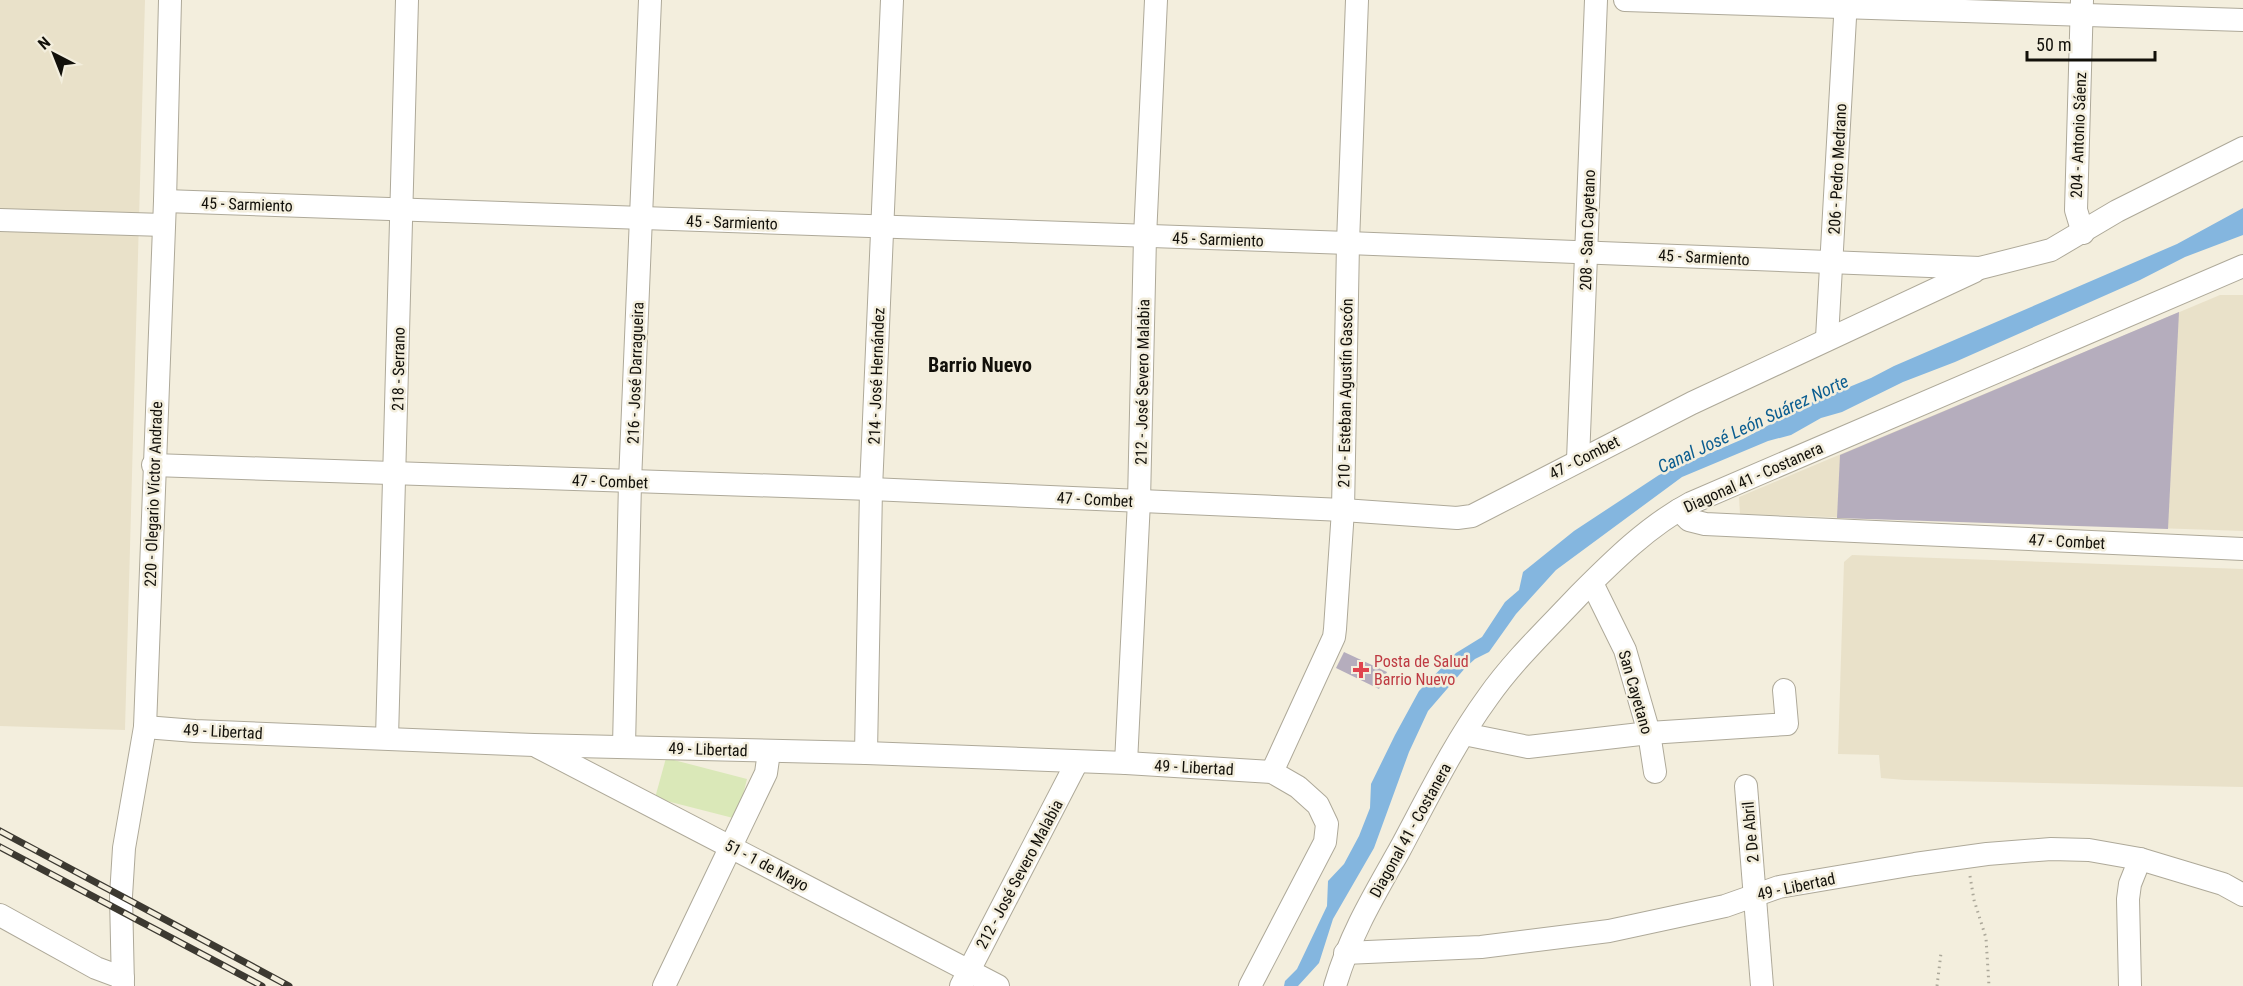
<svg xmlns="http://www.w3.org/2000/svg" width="2243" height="986" font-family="'Roboto Condensed',sans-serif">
  <rect width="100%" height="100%" fill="#f3eedd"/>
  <g fill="#e9e1c9">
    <polygon points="0,0 145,0 125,730 0,726"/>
    <polygon points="2220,295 2243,295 2243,531 1740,514 1739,497"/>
    <polygon points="1852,555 2243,569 2243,787 1905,780 1881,778 1879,755 1838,754 1844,562"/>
  </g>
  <polygon fill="#dae8b8" points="666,758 747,779 737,819 655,798"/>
  <polygon fill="#84b6df" points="2243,208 2243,235 2185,257 2140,280 1955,362 1903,382 1842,412 1821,418 1791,435 1768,441 1682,477 1556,570 1516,614 1489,652 1475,659 1466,667 1428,711 1409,752 1374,848 1333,919 1319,963 1298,986 1284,986 1285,981 1297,969 1327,906 1328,881 1344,864 1359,836 1370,808 1371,784 1395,735 1419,691 1456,653 1482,637 1505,602 1519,590 1523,572 1574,531 1659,475 1743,439 1808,404 1871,378 1894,366 2177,244"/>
  <g fill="#b5adbd">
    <polygon points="2179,312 2168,529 1837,518 1840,455"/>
    <polygon points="1344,652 1387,672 1379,689 1336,668"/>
  </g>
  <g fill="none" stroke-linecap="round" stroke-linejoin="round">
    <defs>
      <g id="minor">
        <polyline points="1625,0 2243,20"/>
        <polyline points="2082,0 2076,210 2083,233"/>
        <polyline points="165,201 1348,243 1980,268 2051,250 2117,211 2243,148"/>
        <polyline points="0,220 164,225"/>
        <polyline points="1827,338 1846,0"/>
        <polyline points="1578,460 1596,0"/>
        <polyline points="153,465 871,489 1343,510 1457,518 1472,516 1692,403 1975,271"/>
        <polyline points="1679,510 1689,520 1705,524 2243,549"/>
        <polyline points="1592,583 1625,650 1649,733 1655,772"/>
        <polyline points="145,727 195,731 534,745 866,753 1126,763 1272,772 1298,787 1318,805 1327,824 1325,842 1250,986"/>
        <polyline points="1464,734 1528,747 1649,733 1787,724 1784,690"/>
        <polyline points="387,738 407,0"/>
        <polyline points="624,746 630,482 650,0"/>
        <polyline points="538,747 998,986"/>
        <polyline points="866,753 871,489 892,0"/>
        <polyline points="1126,763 1139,501 1145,237 1156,0"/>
        <polyline points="1272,772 1334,637 1335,629 1343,510 1348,243 1357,0"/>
        <polyline points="1746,786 1762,986"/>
        <polyline points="0,915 96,968 123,978"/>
        <polyline points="1345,953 1481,947 1609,931 1725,906 1779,887 1915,864 1987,854 2051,849 2089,850 2140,859 2223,884 2243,895"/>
        <polyline points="123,986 121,896 124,848 145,727 165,201 170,0"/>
        <polyline points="664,986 766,773 769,752"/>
        <polyline points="961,986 1077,762"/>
        <path d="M1335 986C1350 935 1373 897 1399 851 1427 799 1453 745 1488 697 1514 660 1548 628 1579 595 1613 561 1648 526 1691 503L2243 266"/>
        <polyline points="2130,986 2128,899 2130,884 2140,859"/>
      </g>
    </defs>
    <use href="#minor" stroke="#aea999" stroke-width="24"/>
    <g stroke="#aca89a" stroke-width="3" stroke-dasharray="1.5 4.5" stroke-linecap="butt">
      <polyline points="1970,876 1974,900 1986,938 1989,986"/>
      <polyline points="1937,986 1941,953"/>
    </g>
    <use href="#minor" stroke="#fff" stroke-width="22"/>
    <defs>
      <g id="rail">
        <polyline points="0,831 289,986"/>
        <polyline points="0,847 262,986"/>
      </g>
    </defs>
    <use href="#rail" stroke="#3c3931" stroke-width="7"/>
    <use href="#rail" stroke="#f3eedd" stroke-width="4.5" stroke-dasharray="14" stroke-linecap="butt"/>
  </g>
  <path fill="#e0444e" stroke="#f3eedd" stroke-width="2" d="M1358 661h6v6h6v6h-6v6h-6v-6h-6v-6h6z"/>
  <g text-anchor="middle" stroke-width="5" stroke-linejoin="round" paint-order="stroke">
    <g font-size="16" fill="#12100a" stroke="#f3eedd">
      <text transform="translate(2078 135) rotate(-88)" y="6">204 - Antonio Sáenz</text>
      <text transform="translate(1837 169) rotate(-87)" y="6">206 - Pedro Medrano</text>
      <text transform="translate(247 204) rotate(2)" y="6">45 - Sarmiento</text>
      <text transform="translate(732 222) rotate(2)" y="6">45 - Sarmiento</text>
      <text transform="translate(1587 230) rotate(-88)" y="6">208 - San Cayetano</text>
      <text transform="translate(1218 239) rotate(2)" y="6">45 - Sarmiento</text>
      <text transform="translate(1704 257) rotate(3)" y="6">45 - Sarmiento</text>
      <text transform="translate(398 369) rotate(-89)" y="6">218 - Serrano</text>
      <text transform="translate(635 373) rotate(-88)" y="6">216 - José Darragueira</text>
      <text transform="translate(876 376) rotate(-88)" y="6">214 - José Hernández</text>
      <text transform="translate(1142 382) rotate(-89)" y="6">212 - José Severo Malabia</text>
      <text transform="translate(1345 393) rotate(-89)" y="6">210 - Esteban Agustín Gascón</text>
      <text transform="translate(1584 457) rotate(-27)" y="6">47 - Combet</text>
      <text transform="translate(1753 477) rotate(-24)" y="6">Diagonal 41 - Costanera</text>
      <text transform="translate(610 481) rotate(2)" y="6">47 - Combet</text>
      <text transform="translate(153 494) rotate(-88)" y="6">220 - Olegario Víctor Andrade</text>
      <text transform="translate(1095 499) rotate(3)" y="6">47 - Combet</text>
      <text transform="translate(2067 541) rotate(3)" y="6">47 - Combet</text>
      <text transform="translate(1636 692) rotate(74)" y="6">San Cayetano</text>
      <text transform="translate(223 731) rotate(3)" y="6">49 - Libertad</text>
      <text transform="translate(708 749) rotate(2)" y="6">49 - Libertad</text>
      <text transform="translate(1194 767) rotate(3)" y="6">49 - Libertad</text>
      <text transform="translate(1410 830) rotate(-61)" y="6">Diagonal 41 - Costanera</text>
      <text transform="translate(1750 832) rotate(-95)" y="6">2 De Abril</text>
      <text transform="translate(767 865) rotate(28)" y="6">51 - 1 de Mayo</text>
      <text transform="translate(1019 874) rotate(-62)" y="6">212 - José Severo Malabia</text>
      <text transform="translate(1796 886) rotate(-12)" y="6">49 - Libertad</text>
    </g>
    <g font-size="16" fill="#be3a42" stroke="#f3eedd" text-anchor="start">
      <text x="1374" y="667">Posta de Salud<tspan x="1374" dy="18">Barrio Nuevo</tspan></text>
    </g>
    <g font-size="18" font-style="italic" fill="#0b5d90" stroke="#f3eedd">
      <text transform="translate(1753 424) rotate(-25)" y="6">Canal José León Suárez Norte</text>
    </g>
    <g font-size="20" font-weight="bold" fill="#12100a" stroke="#f3eedd">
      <text x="980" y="372">Barrio Nuevo</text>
    </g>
  </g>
  <g transform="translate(54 54) rotate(318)" stroke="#f3eedd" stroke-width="4.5" paint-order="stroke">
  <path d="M0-4.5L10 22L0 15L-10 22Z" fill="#12100a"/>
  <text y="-9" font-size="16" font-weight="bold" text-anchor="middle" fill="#12100a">N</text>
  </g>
  <path d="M2027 51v9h128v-9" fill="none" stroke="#12100a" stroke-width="3"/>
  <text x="2036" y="51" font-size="18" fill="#12100a" stroke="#f3eedd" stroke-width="4.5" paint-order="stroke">50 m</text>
</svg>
